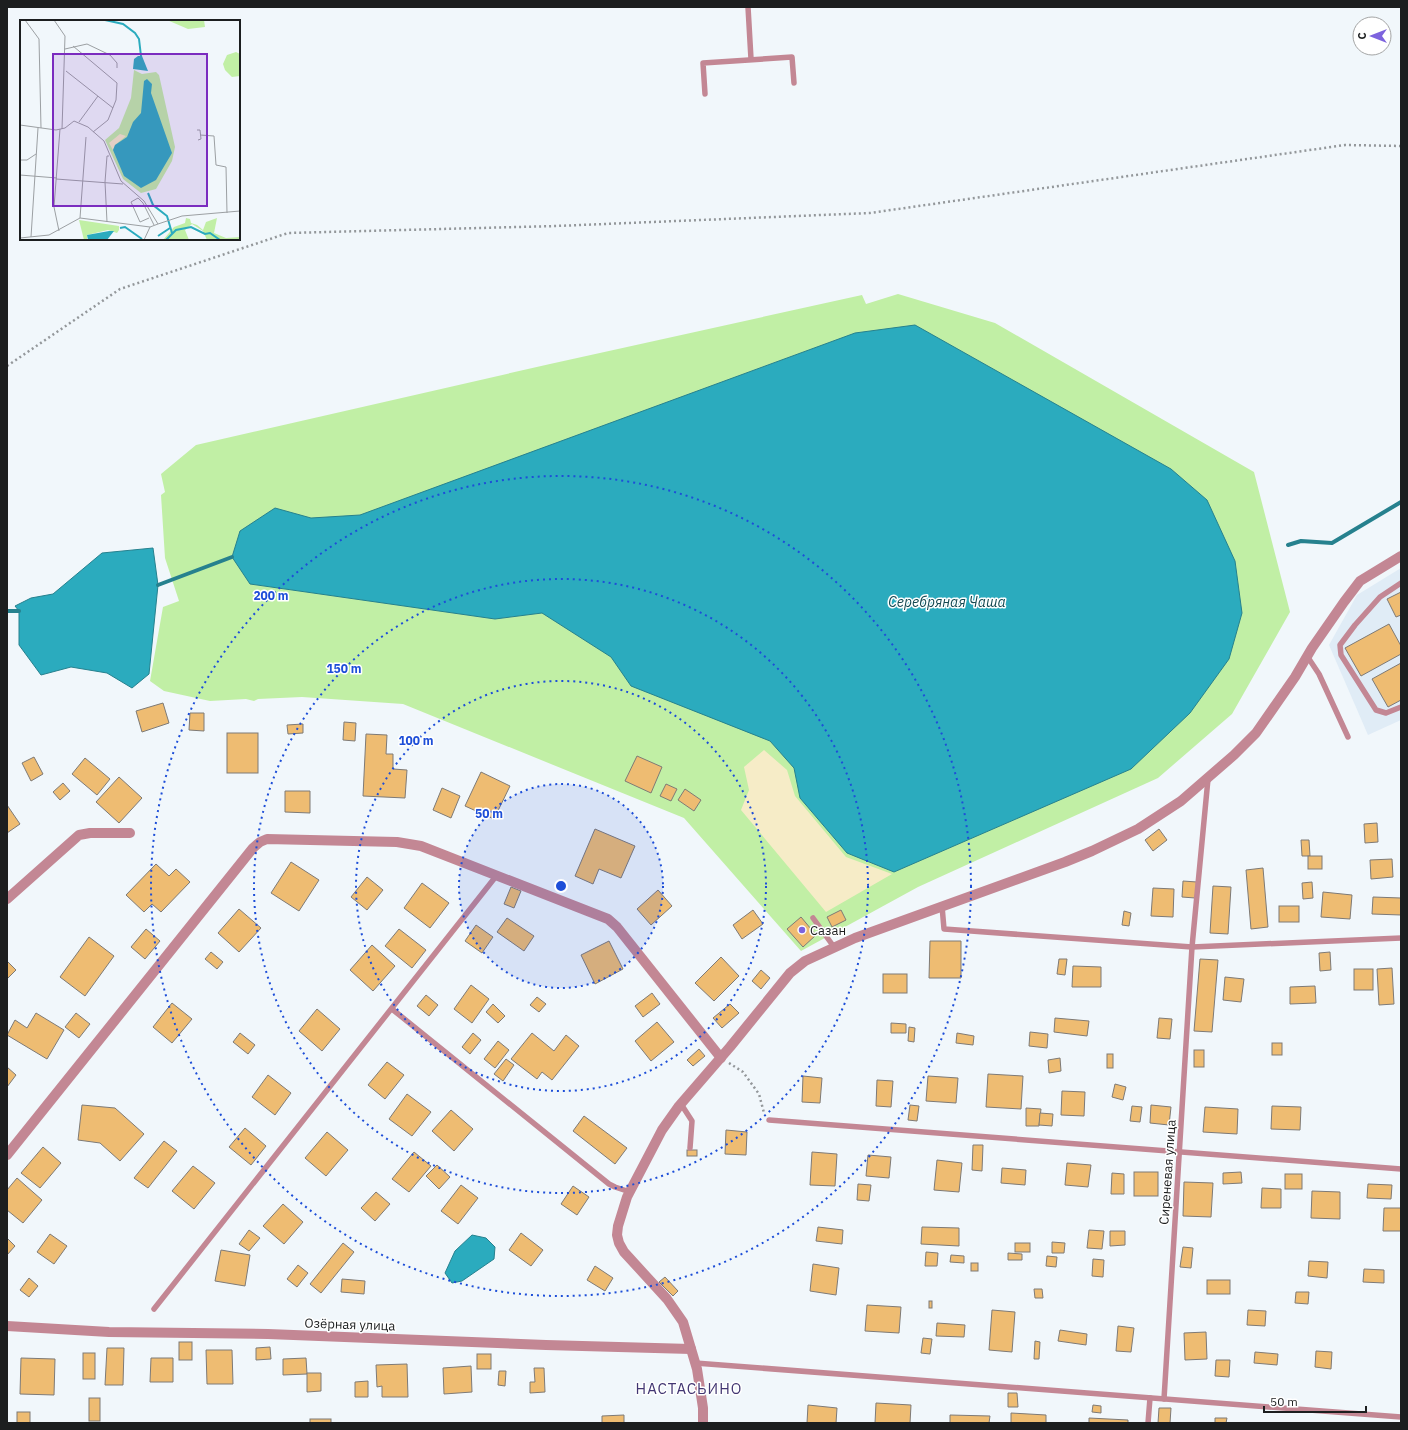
<svg xmlns="http://www.w3.org/2000/svg" width="1408" height="1430" font-family="'IBM Plex Sans',sans-serif">
  <rect width="100%" height="100%" fill="#f1f7fb"/>
  <polygon fill="#e0ecf6" points="1401,568 1401,720 1368,735 1329,645 1357,595"/>
  <polygon fill="#c1efa5" points="898,294 995,323 1254,472 1290,612 1232,714 1158,778 918,887 801,951 684,818 403,704 302,697 258,699 254,701 246,699 210,701 164,691 150,681 163,607 179,601 165,558 161,495 165,492 161,474 196,445 550,364 862,295 866,304"/>
  <polygon fill="#f6ecc7" points="764,750 787,770 795,796 846,857 892,874 826,912 741,810 749,790 744,767"/>
  <g fill="#2babbe" stroke="#26818e">
    <polygon points="915,325 1171,469 1207,500 1235,561 1242,613 1229,659 1190,713 1131,769 894,872 847,853 800,798 794,768 770,741 631,686 611,657 542,613 495,619 250,584 232,557 240,531 275,508 311,518 360,515 855,333"/>
    <polygon points="153,548 158,585 149,674 132,688 107,673 71,667 41,675 19,645 19,611 15,606 31,598 53,594 102,553"/>
    <polygon points="472,1235 486,1238 495,1247 494,1259 462,1281 452,1283 445,1273 455,1251"/>
  </g>
  <g fill="none" stroke-linecap="round" stroke-linejoin="round">
    <g stroke="#26818e" stroke-width="4">
      <polyline points="1288,545 1301,541 1332,543 1401,502"/>
      <polyline points="158,585 232,557"/>
      <polyline points="7,611 19,611"/>
    </g>
  </g>
  <g fill="#eebc72" stroke="#7e7a76">
    <polygon points="1401,592 1401,615 1396,617 1387,599"/>
    <polygon points="1389,624 1401,646 1401,654 1361,676 1345,648"/>
    <polygon points="1401,663 1401,700 1388,707 1372,679"/>
    <polygon points="163,703 169,723 142,732 136,711"/>
    <polygon points="190,713 204,713 204,731 189,730"/>
    <polygon points="344,722 356,723 355,741 343,740"/>
    <polygon points="303,724 303,733 288,734 287,725"/>
    <rect x="227" y="733" width="31" height="40"/>
    <polygon points="366,734 387,735 386,754 393,754 393,769 407,770 405,798 363,796"/>
    <polygon points="637,756 662,767 651,793 625,781"/>
    <polygon points="34,757 43,774 31,781 22,763"/>
    <polygon points="85,758 110,779 97,795 72,774"/>
    <polygon points="481,772 510,786 494,819 465,806"/>
    <polygon points="119,777 142,798 119,823 96,802"/>
    <polygon points="63,783 70,791 60,800 53,792"/>
    <polygon points="666,784 677,789 671,801 660,796"/>
    <polygon points="442,788 460,796 451,818 433,810"/>
    <polygon points="685,789 701,800 694,811 678,800"/>
    <polygon points="285,791 310,791 310,813 285,812"/>
    <polygon points="7,805 20,824 7,833"/>
    <polygon points="1377,823 1378,842 1365,843 1364,824"/>
    <polygon points="595,829 635,846 621,878 599,869 593,884 575,876"/>
    <polygon points="1159,829 1167,840 1153,851 1145,840"/>
    <polygon points="1301,840 1309,840 1310,856 1302,856"/>
    <rect x="1308" y="856" width="14" height="13"/>
    <polygon points="1392,859 1393,877 1371,879 1370,860"/>
    <polygon points="291,862 319,880 299,911 271,893"/>
    <polygon points="156,864 169,876 176,869 190,882 161,912 152,904 144,912 126,895"/>
    <polygon points="1263,868 1268,927 1251,929 1246,870"/>
    <polygon points="367,877 383,890 367,910 351,897"/>
    <polygon points="1183,881 1197,882 1195,898 1182,897"/>
    <polygon points="1312,882 1313,898 1303,899 1302,883"/>
    <polygon points="422,883 449,903 430,928 404,908"/>
    <polygon points="1213,886 1231,887 1228,934 1210,933"/>
    <polygon points="511,887 521,891 514,908 504,904"/>
    <polygon points="1153,888 1174,889 1173,917 1151,916"/>
    <polygon points="658,890 672,906 651,925 637,909"/>
    <polygon points="1323,892 1352,895 1350,919 1321,917"/>
    <polygon points="1373,897 1401,898 1401,915 1372,914"/>
    <rect x="1279" y="906" width="20" height="16"/>
    <polygon points="239,909 261,928 239,952 218,933"/>
    <polygon points="753,910 763,924 742,939 733,925"/>
    <polygon points="841,910 846,920 832,927 827,917"/>
    <polygon points="1124,911 1131,913 1129,926 1122,925"/>
    <polygon points="801,917 816,935 803,947 787,929"/>
    <polygon points="507,918 534,936 524,951 497,932"/>
    <polygon points="476,925 493,937 482,953 465,941"/>
    <polygon points="146,929 160,941 145,959 131,947"/>
    <polygon points="399,929 426,950 412,968 385,946"/>
    <polygon points="89,937 114,956 85,996 60,977"/>
    <polygon points="609,941 623,969 595,984 581,955"/>
    <polygon points="930,941 961,941 961,978 929,978"/>
    <polygon points="372,945 395,966 373,991 350,970"/>
    <polygon points="211,952 223,962 217,969 205,959"/>
    <polygon points="1330,952 1331,970 1320,971 1319,953"/>
    <polygon points="721,957 739,976 714,1001 695,983"/>
    <polygon points="1059,959 1067,959 1065,975 1057,974"/>
    <polygon points="1200,959 1218,960 1212,1032 1194,1031"/>
    <polygon points="7,961 16,970 7,979"/>
    <polygon points="1073,966 1101,967 1101,987 1072,987"/>
    <polygon points="1392,968 1394,1004 1379,1005 1377,969"/>
    <rect x="1354" y="969" width="19" height="21"/>
    <polygon points="761,970 770,978 761,989 752,981"/>
    <rect x="883" y="974" width="24" height="19"/>
    <polygon points="1225,977 1244,979 1241,1002 1223,1000"/>
    <polygon points="471,985 489,999 472,1023 454,1009"/>
    <polygon points="1315,986 1316,1003 1290,1004 1290,987"/>
    <polygon points="652,993 660,1004 643,1017 635,1006"/>
    <polygon points="426,995 438,1005 429,1016 417,1006"/>
    <polygon points="537,997 546,1004 539,1012 530,1005"/>
    <polygon points="172,1003 192,1019 172,1043 153,1027"/>
    <polygon points="493,1004 505,1016 498,1023 486,1012"/>
    <polygon points="730,1004 739,1013 722,1028 713,1018"/>
    <polygon points="317,1009 340,1029 322,1051 299,1031"/>
    <polygon points="36,1013 64,1030 47,1059 7,1035 15,1020 27,1028"/>
    <polygon points="76,1013 90,1024 79,1038 65,1027"/>
    <polygon points="1055,1018 1089,1021 1087,1036 1054,1032"/>
    <polygon points="1159,1018 1172,1019 1170,1039 1157,1038"/>
    <polygon points="657,1022 674,1042 651,1061 635,1041"/>
    <polygon points="891,1023 906,1024 906,1033 891,1033"/>
    <polygon points="909,1027 915,1028 914,1042 908,1041"/>
    <polygon points="1030,1032 1048,1034 1047,1048 1029,1046"/>
    <polygon points="240,1033 255,1045 248,1054 233,1042"/>
    <polygon points="473,1033 481,1040 470,1054 462,1047"/>
    <polygon points="532,1033 554,1051 566,1035 579,1046 552,1080 542,1072 537,1079 511,1059"/>
    <polygon points="957,1033 974,1036 973,1045 956,1043"/>
    <polygon points="498,1041 509,1050 495,1068 484,1059"/>
    <rect x="1272" y="1043" width="10" height="12"/>
    <polygon points="699,1049 705,1056 693,1066 687,1060"/>
    <rect x="1194" y="1050" width="10" height="17"/>
    <rect x="1107" y="1054" width="6" height="14"/>
    <polygon points="1060,1058 1061,1071 1049,1073 1048,1060"/>
    <polygon points="506,1059 514,1065 503,1081 494,1074"/>
    <polygon points="387,1062 404,1075 385,1099 368,1085"/>
    <polygon points="7,1067 16,1075 7,1087"/>
    <polygon points="988,1074 1023,1076 1021,1109 986,1107"/>
    <polygon points="268,1075 291,1093 275,1115 252,1097"/>
    <polygon points="803,1076 822,1078 820,1103 802,1102"/>
    <polygon points="928,1076 958,1078 956,1103 926,1101"/>
    <polygon points="877,1080 893,1081 891,1107 876,1106"/>
    <polygon points="1115,1084 1126,1087 1123,1100 1112,1097"/>
    <polygon points="1062,1091 1085,1092 1084,1116 1061,1115"/>
    <polygon points="407,1094 431,1112 412,1136 389,1119"/>
    <polygon points="82,1105 115,1108 144,1134 120,1161 100,1143 78,1140"/>
    <polygon points="910,1105 919,1106 917,1121 908,1120"/>
    <polygon points="1151,1105 1171,1107 1169,1125 1150,1123"/>
    <polygon points="1132,1106 1142,1107 1140,1122 1130,1121"/>
    <polygon points="1272,1106 1301,1107 1300,1130 1271,1129"/>
    <polygon points="1205,1107 1238,1109 1237,1134 1203,1132"/>
    <polygon points="1026,1108 1041,1109 1039,1126 1026,1126"/>
    <polygon points="451,1110 473,1129 454,1151 432,1131"/>
    <polygon points="1040,1113 1053,1114 1052,1126 1039,1125"/>
    <polygon points="584,1116 627,1148 615,1164 573,1131"/>
    <polygon points="245,1128 266,1146 251,1165 229,1147"/>
    <polygon points="726,1130 747,1132 746,1155 725,1154"/>
    <polygon points="327,1132 348,1150 326,1176 305,1158"/>
    <polygon points="164,1141 177,1151 148,1188 134,1178"/>
    <polygon points="973,1145 983,1145 982,1171 972,1170"/>
    <polygon points="43,1147 61,1163 40,1188 21,1173"/>
    <rect x="687" y="1150" width="10" height="6"/>
    <polygon points="414,1152 431,1166 409,1192 392,1179"/>
    <polygon points="812,1152 837,1154 835,1186 810,1185"/>
    <polygon points="868,1155 891,1157 889,1178 866,1176"/>
    <polygon points="937,1160 962,1163 959,1192 934,1190"/>
    <polygon points="1067,1163 1091,1165 1088,1187 1065,1185"/>
    <polygon points="437,1165 450,1177 439,1189 426,1176"/>
    <polygon points="193,1166 215,1183 194,1209 172,1191"/>
    <polygon points="1002,1168 1026,1170 1025,1185 1001,1183"/>
    <rect x="1134" y="1172" width="24" height="24"/>
    <polygon points="1241,1172 1242,1183 1223,1184 1223,1173"/>
    <polygon points="1112,1173 1124,1174 1124,1194 1111,1194"/>
    <rect x="1285" y="1174" width="17" height="15"/>
    <polygon points="17,1178 42,1200 23,1223 7,1210 7,1190"/>
    <polygon points="1184,1182 1213,1183 1211,1217 1183,1216"/>
    <polygon points="858,1184 871,1185 869,1201 857,1200"/>
    <polygon points="1368,1184 1392,1185 1391,1199 1367,1198"/>
    <polygon points="461,1185 478,1198 458,1224 441,1211"/>
    <polygon points="573,1186 589,1197 577,1215 561,1204"/>
    <polygon points="1262,1188 1281,1189 1281,1208 1261,1208"/>
    <polygon points="1312,1191 1340,1192 1340,1219 1311,1218"/>
    <polygon points="376,1192 390,1204 375,1221 361,1208"/>
    <polygon points="283,1204 303,1222 284,1244 263,1226"/>
    <polygon points="1384,1208 1401,1208 1401,1231 1383,1231"/>
    <polygon points="818,1227 843,1230 842,1244 816,1241"/>
    <polygon points="922,1227 959,1228 959,1246 921,1244"/>
    <polygon points="249,1230 260,1238 249,1251 239,1244"/>
    <polygon points="1089,1230 1104,1231 1102,1249 1087,1248"/>
    <polygon points="1110,1231 1125,1231 1125,1245 1110,1246"/>
    <polygon points="521,1233 543,1250 531,1266 509,1250"/>
    <polygon points="50,1234 67,1246 54,1264 37,1252"/>
    <polygon points="7,1238 15,1246 7,1255"/>
    <polygon points="1052,1242 1065,1243 1064,1253 1052,1253"/>
    <polygon points="343,1243 354,1252 321,1293 310,1284"/>
    <rect x="1015" y="1243" width="15" height="9"/>
    <polygon points="1183,1247 1193,1248 1191,1268 1180,1267"/>
    <polygon points="221,1250 250,1255 245,1286 215,1281"/>
    <polygon points="926,1252 938,1253 937,1266 925,1266"/>
    <polygon points="1008,1253 1022,1254 1022,1260 1008,1260"/>
    <polygon points="951,1255 964,1256 964,1263 950,1262"/>
    <polygon points="1047,1256 1057,1257 1056,1267 1046,1266"/>
    <polygon points="1093,1259 1104,1260 1103,1277 1092,1276"/>
    <polygon points="1309,1261 1328,1262 1327,1278 1308,1276"/>
    <rect x="971" y="1263" width="7" height="8"/>
    <polygon points="813,1264 839,1268 836,1295 810,1291"/>
    <polygon points="298,1265 308,1273 297,1287 287,1279"/>
    <polygon points="595,1266 613,1278 605,1291 587,1280"/>
    <polygon points="1364,1269 1384,1270 1384,1283 1363,1282"/>
    <polygon points="665,1277 678,1291 673,1296 659,1282"/>
    <polygon points="29,1278 38,1286 29,1297 20,1290"/>
    <polygon points="342,1279 365,1281 364,1294 341,1292"/>
    <rect x="1207" y="1280" width="23" height="14"/>
    <polygon points="1034,1289 1042,1289 1043,1298 1035,1298"/>
    <polygon points="1296,1292 1309,1292 1308,1304 1295,1303"/>
    <rect x="929" y="1301" width="3" height="7"/>
    <polygon points="867,1305 901,1307 899,1333 865,1331"/>
    <polygon points="992,1310 1015,1312 1012,1352 989,1350"/>
    <polygon points="1248,1310 1266,1311 1265,1326 1247,1325"/>
    <polygon points="937,1323 965,1325 964,1337 936,1336"/>
    <polygon points="1118,1326 1134,1328 1131,1352 1116,1351"/>
    <polygon points="1060,1330 1087,1334 1086,1345 1058,1341"/>
    <polygon points="1206,1332 1207,1359 1185,1360 1184,1333"/>
    <polygon points="923,1338 932,1339 930,1354 921,1353"/>
    <polygon points="1035,1341 1040,1342 1039,1359 1034,1359"/>
    <rect x="179" y="1342" width="13" height="18"/>
    <polygon points="270,1347 271,1359 256,1360 256,1348"/>
    <polygon points="107,1348 124,1348 123,1385 105,1385"/>
    <polygon points="206,1350 232,1350 233,1384 207,1384"/>
    <polygon points="1316,1351 1332,1352 1331,1369 1315,1367"/>
    <polygon points="1255,1352 1278,1354 1277,1365 1254,1363"/>
    <rect x="83" y="1353" width="12" height="26"/>
    <rect x="477" y="1354" width="14" height="15"/>
    <polygon points="21,1358 55,1359 54,1395 20,1394"/>
    <polygon points="151,1358 173,1358 173,1382 150,1382"/>
    <polygon points="306,1358 307,1374 283,1375 283,1359"/>
    <polygon points="1216,1360 1230,1360 1229,1377 1215,1376"/>
    <polygon points="407,1364 408,1397 382,1397 382,1386 377,1387 376,1365"/>
    <polygon points="471,1366 472,1392 444,1394 443,1368"/>
    <polygon points="534,1368 544,1368 545,1392 530,1393 530,1382 535,1382"/>
    <polygon points="499,1371 506,1371 505,1386 498,1385"/>
    <polygon points="307,1373 321,1373 321,1391 307,1392"/>
    <polygon points="368,1381 368,1397 355,1397 355,1382"/>
    <polygon points="1008,1393 1017,1393 1018,1407 1008,1407"/>
    <rect x="89" y="1398" width="11" height="23"/>
    <polygon points="876,1403 911,1405 910,1423 875,1423"/>
    <polygon points="808,1405 837,1408 836,1423 807,1423"/>
    <polygon points="1093,1405 1101,1406 1101,1413 1092,1412"/>
    <polygon points="1159,1408 1171,1408 1170,1423 1158,1423"/>
    <rect x="17" y="1412" width="13" height="11"/>
    <polygon points="1011,1413 1046,1415 1046,1423 1011,1423"/>
    <polygon points="624,1415 624,1423 602,1423 602,1416"/>
    <polygon points="950,1415 990,1416 989,1423 950,1423"/>
    <polygon points="1089,1418 1128,1420 1128,1423 1089,1423"/>
    <polygon points="1215,1418 1227,1418 1226,1423 1215,1423"/>
    <rect x="310" y="1419" width="21" height="4"/>
  </g>
  <g fill="none" stroke-linecap="round" stroke-linejoin="round">
    <g stroke="#93979a" stroke-width="2.5" stroke-dasharray="2 3" stroke-linecap="butt">
      <polyline points="7,366 120,289 288,233 556,226 870,213 1345,145 1401,146"/>
      <polyline points="729,1063 743,1072 759,1094 764,1113"/>
    </g>
    <g stroke="#c38794" stroke-width="5.5">
      <polyline points="748,7 751,59"/>
      <polyline points="705,94 703,63 792,57 794,83"/>
      <polyline points="1401,583 1380,597 1355,625 1340,645 1341,655 1376,710 1386,713 1401,707"/>
      <polyline points="1307,656 1319,674 1348,737"/>
      <polyline points="942,906 944,929 1192,947 1401,938"/>
      <polyline points="813,918 834,947"/>
      <polyline points="392,1009 609,1184 615,1187 630,1192"/>
      <polyline points="681,1104 692,1121 690,1148"/>
      <polyline points="769,1120 1401,1169"/>
      <polyline points="154,1309 497,875"/>
      <polyline points="695,1363 1401,1417"/>
      <polyline points="1164,1399 1192,947 1208,779"/>
      <polyline points="1148,1423 1150,1398"/>
    </g>
    <g stroke="#c38794" stroke-width="10">
      <polyline points="7,899 79,835 90,833 130,833"/>
      <polyline points="7,1155 253,848 260,842 267,839 397,842 421,846 608,919 617,927 721,1058"/>
      <polyline points="7,1326 109,1332 268,1334 546,1345 691,1349"/>
      <polyline points="703,1423 703,1408 697,1369 683,1322 667,1299 624,1252 619,1243 617,1235 618,1226 627,1197 662,1130 679,1106 730,1047 790,973 805,961 855,938 1065,862 1092,851 1138,829 1181,801 1234,755 1256,733 1295,677 1312,648 1344,602 1360,581 1401,556"/>
    </g>
  </g>
  <circle cx="561" cy="886" r="102" fill="#1d4ed8" fill-opacity=".12"/>
  <g fill="none" stroke="#1d4ed8" stroke-width="2" stroke-dasharray="2 4">
    <circle cx="561" cy="886" r="102"/>
    <circle cx="561" cy="886" r="205"/>
    <circle cx="561" cy="886" r="307"/>
    <circle cx="561" cy="886" r="410"/>
  </g>
  <circle fill="#7d63de" stroke="#fff" stroke-width="1.5" cx="802" cy="930" r="4"/>
  <g text-anchor="middle" stroke-width="3" stroke-linejoin="round" paint-order="stroke">
    <g font-size="13" fill="#1c1e1f" stroke="#fff" text-anchor="start">
      <text x="810" y="935">Сазан</text>
    </g>
    <g font-size="13" fill="#1c1e1f" stroke="#fff">
      <text transform="translate(1167 1172) rotate(-86)" y="5">Сиреневая улица</text>
      <text transform="translate(350 1324) rotate(2)" y="5">Озёрная улица</text>
    </g>
    <g font-size="14" font-style="italic" fill="#154952" stroke="#fff">
      <text x="947" y="607">Серебряная Чаша</text>
    </g>
    <g font-size="15" letter-spacing="1" fill="#423672" stroke="#fff">
      <text x="689" y="1394">НАСТАСЬИНО</text>
    </g>
  </g>
  <g transform="translate(20 20)">
    <rect width="220" height="220" fill="#f1f7fb"/>
    <path d="M147 0H184L185 7 168 9ZM216 32 220 34V56L212 57 205 50 203 44 207 35ZM114 50 122 54 136 52 139 55 155 127 152 141 136 169 121 173 103 159 85 120 99 108 111 78ZM166 198 170 199 171 203 177 205 183 210 186 202 197 198 194 213 206 218 220 217V220H187L183 211 172 204 165 210 169 220H143L154 207 165 203ZM59 200 99 206V210L97 213 88 210 67 215V220H64Z" fill="#c1efa5"/>
    <path d="M100 114 106 116 95 125 93 130 89 123Z" fill="#f6ecc7"/>
    <path d="M118 36H122L128 51 113 49 114 39ZM127 59 132 64 131 73 152 133 136 160 121 168 104 156 93 130 95 125 107 117 113 102 121 93 124 61ZM89 211H94L87 220H68L67 215Z" fill="#2babbe"/>
    <path fill="none" stroke="#2babbe" stroke-width="2" d="M85 0 103 4 115 13 119 19 121 36M128 173 133 185 147 196 152 213M100 208 105 207 122 219M138 216 150 208M146 220 156 210 171 207 185 214 190 213 200 220"/>
    <path fill="none" stroke="#9ca0a3" stroke-width="1" d="M5 0 19 19 21 108M34 0 45 16 42 109M220 0V14M53 26 97 63 96 80 88 100 73 112M45 29 67 24 90 35 97 43V48M46 51 93 88M59 102 78 76M0 105 36 110 45 108 54 101 68 107 84 121 101 161 124 181 138 204 162 196 220 191M177 110H180L181 119 178 120M180 115 194 116 196 145 206 147 207 193M0 140H7L16 134M0 155 37 158M36 159 103 164M60 198 66 117M129 198 120 202 111 182 118 178 123 183 134 205M87 202 85 162 87 136H89M39 211 34 187 40 109M11 217 18 108M0 218 29 215 60 198 130 207 138 204M124 220 130 207"/>
    <path fill="#7b2cbf" fill-opacity="0.15" stroke="#7b2cbf" stroke-width="2" d="M33 34H187V186H33Z"/>
    <rect width="220" height="220" fill="none" stroke="#1c1e1f" stroke-width="2"/>
  </g>
  <circle cx="561" cy="886" r="6" fill="#1d4ed8" stroke="#fff" stroke-width="2"/>
  <g font-size="12" text-anchor="middle" font-weight="bold" fill="#1d4ed8" stroke="#fff" stroke-width="3" stroke-linejoin="round" paint-order="stroke">
    <text x="271" y="600">200 m</text>
    <text x="344" y="673">150 m</text>
    <text x="416" y="745">100 m</text>
    <text x="489" y="818">50 m</text>
  </g>
  <rect width="1408" height="1430" fill="none" stroke="#1c1e1f" stroke-width="16"/>
  <g transform="translate(1372 36) rotate(270)"><circle r="19" fill="#ffffff" stroke="#a4a5a5"/>
  <path d="M0-3L7 15L0 10L-7 15Z" fill="#7d63de"/>
  <text y="-6" font-size="11" font-weight="bold" text-anchor="middle" fill="#1c1e1f">С</text>
  </g>
  <path d="M1264 1406v6h102v-6" fill="none" stroke="#1c1e1f" stroke-width="2"/>
  <text x="1270" y="1406" font-size="12" fill="#1c1e1f" stroke="#ffffff" stroke-width="3" paint-order="stroke">50 m</text>
</svg>
